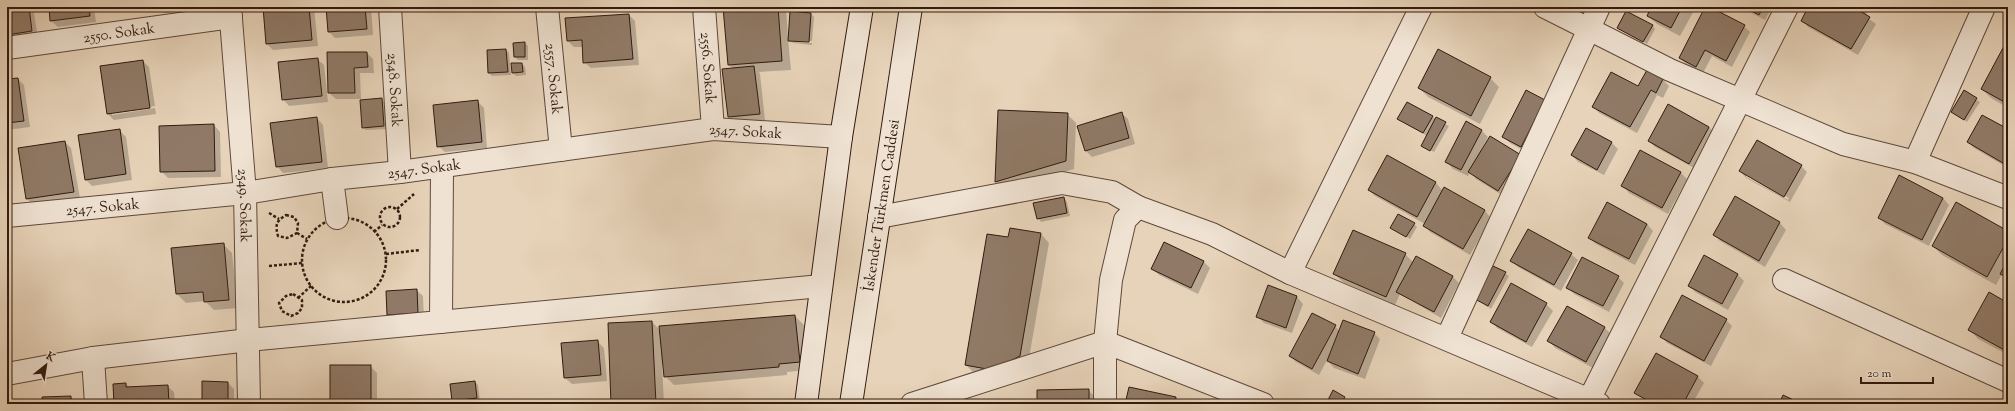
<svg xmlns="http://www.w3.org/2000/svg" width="2015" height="411" font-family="'Sorts Mill Goudy',serif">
  <rect width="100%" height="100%" fill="#e7d3b9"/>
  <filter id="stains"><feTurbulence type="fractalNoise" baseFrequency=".005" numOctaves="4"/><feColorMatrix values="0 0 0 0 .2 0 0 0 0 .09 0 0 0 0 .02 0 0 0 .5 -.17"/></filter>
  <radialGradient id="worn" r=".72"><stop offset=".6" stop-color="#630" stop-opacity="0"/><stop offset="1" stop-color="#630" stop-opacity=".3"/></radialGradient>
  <g fill="#0003" fill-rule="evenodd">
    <polygon points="7,7 33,7 38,37 7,41"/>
    <polygon points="50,7 94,7 96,22 58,27 51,21"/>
    <polygon points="159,7 211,7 211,8 164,13"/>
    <polygon points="264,7 314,7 318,46 273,50 267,44"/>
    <polygon points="327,7 371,7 373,35 335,38 329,32"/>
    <polygon points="724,7 786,7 788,38 811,14 814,17 812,41 791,40 791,42 812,43 812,45 793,43 788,39 791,70 759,72 760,74 765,120 735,123 729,117 733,69 729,65"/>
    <polygon points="1266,7 1309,7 1308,9"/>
    <polygon points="1652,7 1696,7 1680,36 1657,24 1648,16"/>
    <polygon points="1707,7 1744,26 1750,32 1732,67 1712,56 1703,73 1686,64 1680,58"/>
    <polygon points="1740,7 1772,7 1765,20"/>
    <polygon points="1810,7 1864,7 1868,11 1865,16 1876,24 1858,55 1808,27 1802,20"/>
    <polygon points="629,15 635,21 639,65 591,68 584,62 583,47 574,47 568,41"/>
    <polygon points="1652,25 1655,29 1647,44 1618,28"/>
    <polygon points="525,43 528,46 528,60 518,60 515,57"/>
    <polygon points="2008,49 2008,108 1991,98 1982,89"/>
    <polygon points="506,50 509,53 511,75 492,76 489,73"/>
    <polygon points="367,53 373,59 374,73 360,73 361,99 336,99 329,93"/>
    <polygon points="317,59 324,65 328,102 289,106 283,99"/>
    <polygon points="143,61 149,67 155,106 112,113 112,115 155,108 156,114 114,120 108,114"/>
    <polygon points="512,64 522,64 525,67 526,75 516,76 513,73"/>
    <polygon points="1647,71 1663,80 1669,86 1663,98 1657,95 1637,133 1599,113 1593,106 1638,88"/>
    <polygon points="1490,78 1499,87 1480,124 1428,97 1419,88"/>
    <polygon points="18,79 24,85 30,127 7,130 7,80"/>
    <polygon points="1964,92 1980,102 1967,122 1952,112"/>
    <polygon points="382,100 385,103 387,129 366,130 363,127"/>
    <polygon points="1545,100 1528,153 1510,143 1504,137"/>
    <polygon points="477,101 484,108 487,148 445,152 438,146"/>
    <polygon points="1121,113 1128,119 1135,144 1092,157 1086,151"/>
    <polygon points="1067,114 1076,123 1074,169 1005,190 996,182"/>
    <polygon points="1432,117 1449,126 1434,152 1422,146 1427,136 1398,119"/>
    <polygon points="317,118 323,125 328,168 283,173 277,166"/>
    <polygon points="214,125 220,132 221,177 168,178 161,171"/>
    <polygon points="1709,127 1715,134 1696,169 1655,147 1649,141"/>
    <polygon points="119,130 126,137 132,180 92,186 86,180"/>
    <polygon points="2008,130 2008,168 1974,148 1968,142"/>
    <polygon points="1482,131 1488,137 1481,150 1520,155 1505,197 1476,179 1470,172 1468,176 1453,169 1447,162"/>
    <polygon points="65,142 71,148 80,198 34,205 27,199 19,149"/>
    <polygon points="1612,143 1618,149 1604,175 1578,162 1572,155"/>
    <polygon points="1641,152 1681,173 1687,179 1668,214 1629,193 1623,186"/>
    <polygon points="1387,156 1436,183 1443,191 1445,188 1485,211 1491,218 1470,255 1430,232 1424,225 1425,224 1375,196 1369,190"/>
    <path d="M1801 166 1807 172 1790 202 1746 178 1740 171ZM1746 174 1789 198 1788 200 1746 177Z"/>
    <polygon points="1735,197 1780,223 1786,230 1765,267 1720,241 1714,234"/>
    <polygon points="1064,198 1067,202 1070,216 1041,222 1038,218"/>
    <polygon points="1943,198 1949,205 1929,246 1885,224 1879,217"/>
    <polygon points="1414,224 1417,227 1410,239 1391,227"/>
    <polygon points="1647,224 1653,231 1635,265 1596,244 1589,238"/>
    <polygon points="2008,232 2008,280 2002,274 1996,285 1942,255 1933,246"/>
    <polygon points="1041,234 1049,243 1028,364 974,373 966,365 1009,238"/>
    <polygon points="1165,243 1204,262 1210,268 1198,294 1159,275 1152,269"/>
    <polygon points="223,244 232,253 238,308 214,310 205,301 186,303 177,294 172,249"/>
    <polygon points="1405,254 1413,262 1416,257 1453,277 1459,283 1441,318 1400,294 1395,305 1343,282 1334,274"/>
    <polygon points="1571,254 1578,260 1561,291 1518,267 1512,261"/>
    <polygon points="1494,267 1509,276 1491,309 1476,299"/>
    <polygon points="1737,274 1744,281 1728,310 1695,292 1689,286"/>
    <polygon points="1618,277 1624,283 1609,312 1574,294 1567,287"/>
    <polygon points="1511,285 1546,304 1553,311 1532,347 1497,328 1491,321"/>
    <polygon points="1268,287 1297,297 1303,304 1292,333 1264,323 1257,316"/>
    <polygon points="416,290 423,296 424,319 395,321 388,315"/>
    <polygon points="2008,304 2008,355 1978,339 1970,330"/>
    <polygon points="1567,307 1605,328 1611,334 1593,368 1555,348 1549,341"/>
    <polygon points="795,316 804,325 808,370 787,372 787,375 674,385 665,376 664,362 662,363 664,404 612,404 652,322 661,331"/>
    <polygon points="1726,320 1732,326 1711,366 1667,343 1661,336"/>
    <polygon points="1335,326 1339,331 1374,333 1380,339 1365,379 1334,368 1327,360 1319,375 1296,362 1290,356"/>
    <polygon points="597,341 604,348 607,381 572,384 565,378 562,344"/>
    <polygon points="370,366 377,373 377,404 331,404"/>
    <polygon points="1697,376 1704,383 1692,404 1651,404 1636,393"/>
    <polygon points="475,382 478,385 480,401 457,403 453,400"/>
    <polygon points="228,383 234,389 234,404 203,404"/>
    <polygon points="126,384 130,388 167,386 174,392 175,404 115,404"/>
    <polygon points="1130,388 1176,398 1182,404 1126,404"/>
    <polygon points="1088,390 1097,399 1097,404 1038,404"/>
    <polygon points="71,397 77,404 44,404"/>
    <polygon points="1344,398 1347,401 1346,404 1327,404"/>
  </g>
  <g fill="#907a67" stroke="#321a0f">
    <polygon points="7,7 29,7 32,31 7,35"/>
    <polygon points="49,7 89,7 90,16 50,21"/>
    <polygon points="263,7 309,7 312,40 266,44"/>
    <polygon points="326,7 365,7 367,29 328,32"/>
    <polygon points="723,7 778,7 782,61 728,65"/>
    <polygon points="1651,7 1682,7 1671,28 1647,16"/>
    <polygon points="1705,7 1710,7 1745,25 1726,61 1705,50 1696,67 1679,58"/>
    <polygon points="1744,7 1763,7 1759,15"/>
    <polygon points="1808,7 1860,7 1858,10 1870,17 1851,49 1801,21"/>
    <polygon points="790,11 811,13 809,42 788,41"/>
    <polygon points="1626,11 1653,25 1643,42 1617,28"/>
    <polygon points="629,14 633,59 583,63 582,40 567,41 565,18"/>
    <polygon points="525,42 525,57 514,57 513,43"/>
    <polygon points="2004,46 2008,48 2008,104 1981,89"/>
    <polygon points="506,49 508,72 488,73 487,50"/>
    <polygon points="1438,49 1491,77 1471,116 1418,88"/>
    <polygon points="327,52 367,52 368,67 354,68 355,93 328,93"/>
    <polygon points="318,58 322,96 282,100 278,62"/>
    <polygon points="143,60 150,108 107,114 100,66"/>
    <polygon points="511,63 522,63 523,72 512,73"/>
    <polygon points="754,66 760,114 728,117 722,69"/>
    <polygon points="1647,70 1663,79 1656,93 1651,90 1630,127 1592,107 1611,72 1638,86"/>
    <polygon points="18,78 24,121 7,123 7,79"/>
    <polygon points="1526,90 1545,100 1521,147 1502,137"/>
    <polygon points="1964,90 1977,98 1964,120 1951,112"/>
    <polygon points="382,98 384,126 362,128 360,100"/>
    <polygon points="478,100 482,142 437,147 433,105"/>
    <polygon points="1407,102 1433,116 1423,133 1397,119"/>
    <polygon points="1668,104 1709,127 1689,164 1648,141"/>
    <polygon points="998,110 1068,113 1066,161 995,182"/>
    <polygon points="1122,112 1129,138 1085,151 1077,126"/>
    <polygon points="1982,115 2008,129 2008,166 1967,142"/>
    <polygon points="317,117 322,162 276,167 270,123"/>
    <polygon points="1436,117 1446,122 1430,151 1421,146"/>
    <polygon points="1466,121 1482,130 1461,170 1445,162"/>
    <polygon points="214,124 215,171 160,172 159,126"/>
    <polygon points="1586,128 1612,142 1597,170 1571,155"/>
    <polygon points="120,129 126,174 85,180 78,135"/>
    <polygon points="1490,136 1521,155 1498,191 1468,172"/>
    <polygon points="1757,140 1802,165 1784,197 1739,171"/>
    <polygon points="65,141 74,192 26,199 18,148"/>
    <polygon points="1640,150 1681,172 1662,208 1621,186"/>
    <polygon points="1387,155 1436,182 1417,217 1368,190"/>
    <polygon points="1899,175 1943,198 1922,240 1878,218"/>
    <polygon points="1444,187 1485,210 1463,249 1423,226"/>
    <polygon points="1735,196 1780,222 1759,261 1713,235"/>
    <polygon points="1064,197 1067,213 1037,219 1033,203"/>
    <polygon points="1607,202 1647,224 1629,259 1588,238"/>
    <polygon points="1956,202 2008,231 2008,239 1987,277 1932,246"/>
    <polygon points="1398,214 1415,223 1406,237 1390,228"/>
    <polygon points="1010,228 1041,233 1020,356 992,370 965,365 987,234 1008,237"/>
    <polygon points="1528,229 1572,253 1554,285 1510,261"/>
    <polygon points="1353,230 1406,253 1386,297 1333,274"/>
    <polygon points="1164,242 1204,261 1191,288 1151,269"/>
    <polygon points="224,243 229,300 204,302 203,292 176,294 171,248"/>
    <polygon points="1704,255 1738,274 1722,304 1688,286"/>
    <polygon points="1416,256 1453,276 1434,312 1396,292"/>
    <polygon points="1582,257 1619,276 1603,306 1566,288"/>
    <polygon points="2008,259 2008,278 2000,274"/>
    <polygon points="1493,266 1506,272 1488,306 1475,299"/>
    <polygon points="1511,283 1547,303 1526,342 1490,322"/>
    <polygon points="1268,285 1297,296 1286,328 1256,317"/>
    <polygon points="417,289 418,313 387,315 386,291"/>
    <polygon points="1989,292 2008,303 2008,352 1968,330"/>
    <polygon points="1682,295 1727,319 1704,361 1660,337"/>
    <polygon points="1567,306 1605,327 1586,362 1547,341"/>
    <polygon points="1312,313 1336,325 1312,369 1289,356"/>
    <polygon points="795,315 800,362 779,364 779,367 664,377 659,326"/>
    <polygon points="1343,320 1375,332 1358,374 1327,361"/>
    <polygon points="652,321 656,404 611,404 608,323"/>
    <polygon points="598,340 601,375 564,378 561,343"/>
    <polygon points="1656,353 1698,376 1683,404 1654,404 1634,393"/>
    <rect x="330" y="365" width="41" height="39"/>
    <polygon points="202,381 228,382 228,404 202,404"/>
    <polygon points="475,381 477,398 452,401 450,384"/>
    <polygon points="126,383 126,387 168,385 169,404 114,404 113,384"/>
    <polygon points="1129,387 1176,397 1175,404 1125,404"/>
    <polygon points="1089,389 1089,404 1037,404 1037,390"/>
    <polygon points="1333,390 1345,397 1341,404 1326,404"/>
    <polygon points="1783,395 1802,404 1779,404"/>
    <polygon points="71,396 71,404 43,404 42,397"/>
    <polygon points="1512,401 1520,404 1511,404"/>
    <polygon points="602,403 602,404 569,404"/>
  </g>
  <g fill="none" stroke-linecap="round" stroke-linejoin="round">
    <defs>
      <g id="street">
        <path id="s1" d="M230 7 245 193 249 404"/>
        <path id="s2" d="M390 7 400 172"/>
        <path id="s3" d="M547 7 561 150"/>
        <path id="s4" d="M704 7 713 129"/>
        <polyline points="1545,7 1670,70 1843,144 1915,162 2008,198"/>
        <path id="s5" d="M7 48 231 17"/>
        <polyline points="1915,162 1984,7"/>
        <polyline points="332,179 337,218"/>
        <path id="s6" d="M7 216 245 193 332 179 400 172 713 129 841 137"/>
        <polyline points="879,217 1062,183 1112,192 1138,207"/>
        <polyline points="1290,273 1421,7"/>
        <polyline points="1784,280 2008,381"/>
        <polyline points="441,322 442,167"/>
        <polyline points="1447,338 1599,7"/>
        <polyline points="93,358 96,404"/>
        <polyline points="7,374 93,358 249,340 821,286"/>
        <polyline points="1589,400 1787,7"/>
        <polyline points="912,404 1105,342 1263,404"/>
        <polyline points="1105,404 1105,342 1111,280 1125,220 1138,207 1212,234 1290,273 1599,404"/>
      </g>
      <g id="secondary">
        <polyline points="806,404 841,137 862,7"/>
        <path id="s7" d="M851 404 911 7"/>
      </g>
    </defs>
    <use href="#street" stroke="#5f483a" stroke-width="24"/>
    <use href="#secondary" stroke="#321a0f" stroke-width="24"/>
    <g stroke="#321a0f" stroke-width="2.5" stroke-dasharray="3 2" stroke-linecap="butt">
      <circle cx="390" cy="217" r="10"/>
      <polyline points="397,209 414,194"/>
      <polyline points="269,213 279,219"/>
      <path d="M286 215 294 217 298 223 297 233 287 238 278 236C275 225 276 221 286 215Z"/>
      <circle cx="344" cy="260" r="42"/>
      <polyline points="374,232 382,225"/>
      <polyline points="297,233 307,239"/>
      <polyline points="386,254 420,250"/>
      <polyline points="269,266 302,263"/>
      <polygon points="293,294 302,300 302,308 298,313 291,316 282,311 279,303 286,296"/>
      <polyline points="298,298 312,285"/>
    </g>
    <use href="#street" stroke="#efe2d2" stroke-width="22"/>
    <use href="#secondary" stroke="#efe2d2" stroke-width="22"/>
  </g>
  <g text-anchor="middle" stroke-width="3" stroke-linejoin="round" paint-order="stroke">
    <g font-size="15" fill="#321a0f" stroke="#efe2d2">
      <text dy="5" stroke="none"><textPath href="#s5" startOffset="113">2550. Sokak</textPath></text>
      <text dy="5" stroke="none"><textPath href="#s4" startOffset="61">2556. Sokak</textPath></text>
      <text dy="5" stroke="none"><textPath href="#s3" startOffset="72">2557. Sokak</textPath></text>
      <text dy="5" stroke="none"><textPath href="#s2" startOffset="83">2548. Sokak</textPath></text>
      <text dy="5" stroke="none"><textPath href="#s6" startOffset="744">2547. Sokak</textPath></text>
      <text dy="5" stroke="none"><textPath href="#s6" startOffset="420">2547. Sokak</textPath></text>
      <text dy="5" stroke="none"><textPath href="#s1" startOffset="199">2549. Sokak</textPath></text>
      <text dy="5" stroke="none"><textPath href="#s6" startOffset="96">2547. Sokak</textPath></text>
      <text dy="5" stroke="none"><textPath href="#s7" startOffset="201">İskender Türkmen Caddesi</textPath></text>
    </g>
  </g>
  <rect width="2015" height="411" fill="none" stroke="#e7d3b9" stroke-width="24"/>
  <rect x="8" y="8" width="1999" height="395" fill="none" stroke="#321a0f" stroke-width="2"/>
  <rect x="12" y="12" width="1991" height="387" fill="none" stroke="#321a0f"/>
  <g transform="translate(46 365) rotate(30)" stroke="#efe2d2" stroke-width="3" paint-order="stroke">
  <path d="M0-3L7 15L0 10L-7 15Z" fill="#321a0f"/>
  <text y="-6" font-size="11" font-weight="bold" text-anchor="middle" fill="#321a0f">K</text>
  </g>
  <path d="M1861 377v6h72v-6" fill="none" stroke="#321a0f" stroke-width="2"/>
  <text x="1867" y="377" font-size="12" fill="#321a0f" stroke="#efe2d2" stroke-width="3" paint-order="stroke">20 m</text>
  <rect width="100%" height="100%" filter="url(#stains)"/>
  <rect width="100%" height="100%" fill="url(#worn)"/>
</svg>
